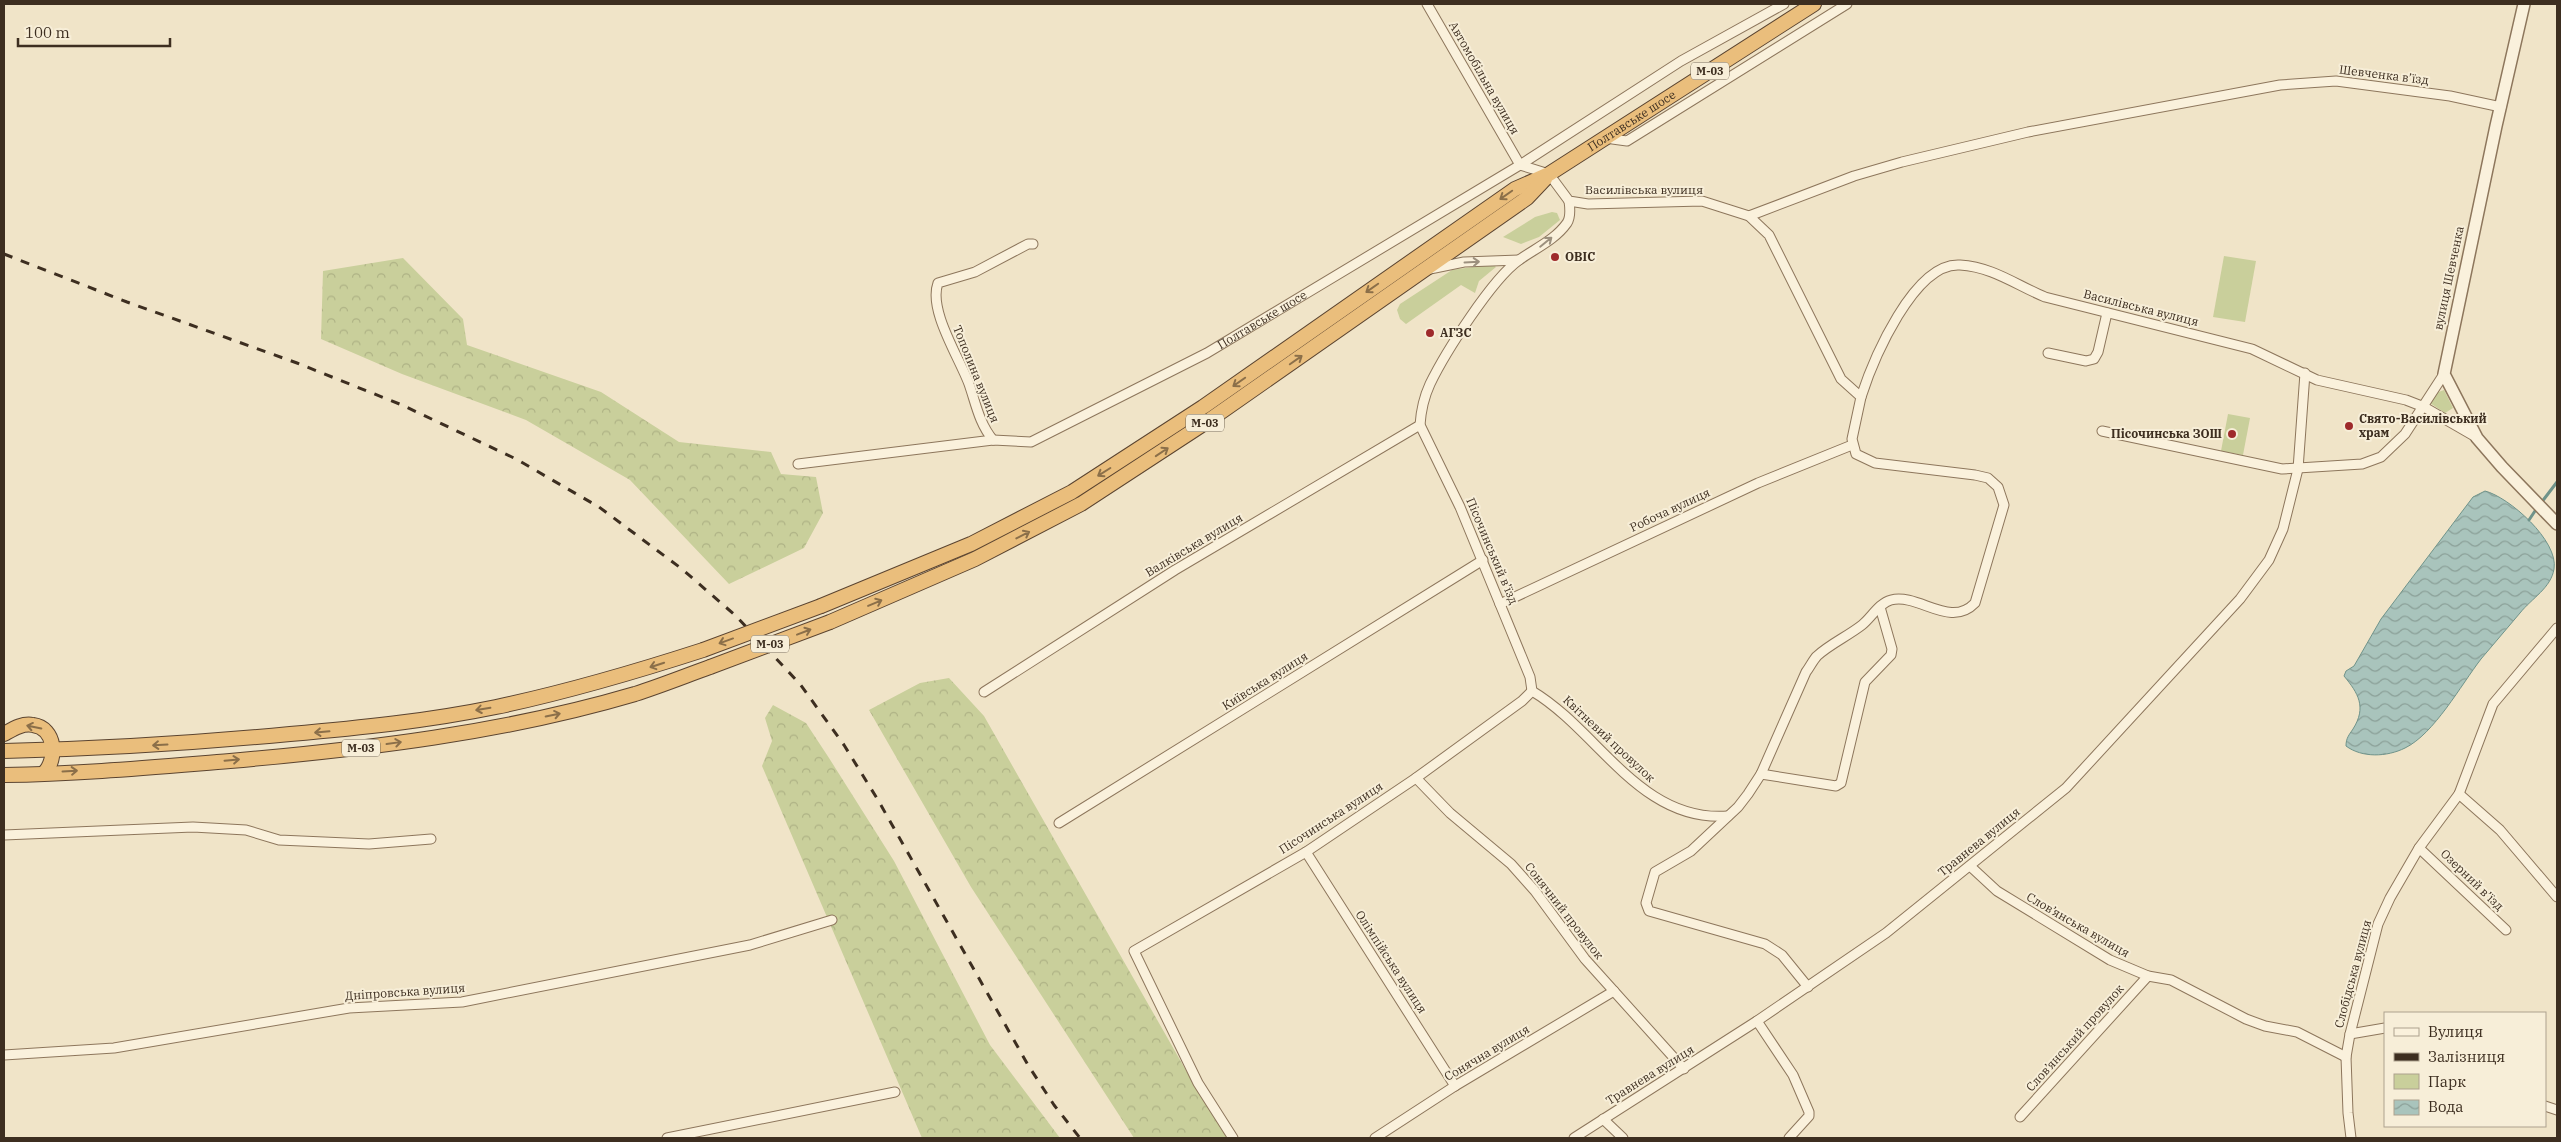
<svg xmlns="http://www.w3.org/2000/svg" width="2561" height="1142" font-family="'IBM Plex Serif',serif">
  <defs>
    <pattern id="forest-crowns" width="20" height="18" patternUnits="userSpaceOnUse" patternTransform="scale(1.25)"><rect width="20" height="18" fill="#c9cf9b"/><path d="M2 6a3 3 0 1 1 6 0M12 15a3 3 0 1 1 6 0" fill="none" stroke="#aeb285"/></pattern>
    <pattern id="water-waves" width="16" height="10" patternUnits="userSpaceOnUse" patternTransform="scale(1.25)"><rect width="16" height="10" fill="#a9c4bc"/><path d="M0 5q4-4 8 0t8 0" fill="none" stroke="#8ba098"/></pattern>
  </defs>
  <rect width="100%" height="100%" fill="#f0e4c8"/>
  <g fill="#c9cf9b">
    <polygon points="1552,212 1557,213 1560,220 1539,237 1521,244 1503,237 1535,217"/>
    <polygon points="2224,256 2256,261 2245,322 2213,317"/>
    <polygon points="1492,264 1496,267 1479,281 1475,293 1461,285 1406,324 1400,319 1397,310 1400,304 1452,270"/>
    <polygon points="2444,390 2453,408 2445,413 2430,403 2436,393"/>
    <polygon points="2228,414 2250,418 2243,455 2221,451"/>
  </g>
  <g fill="url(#forest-crowns)">
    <polygon points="403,258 463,319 467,345 601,392 679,442 771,452 781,474 816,477 823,513 804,548 729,584 630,480 526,420 402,374 321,339 323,271"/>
    <polygon points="949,678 984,716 1196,1088 1229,1138 1134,1138 971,887 869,710 920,683"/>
    <polygon points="773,705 806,723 829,758 894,861 990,1045 1060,1138 922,1138 762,766 772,741 765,718"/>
  </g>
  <path fill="url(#water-waves)" stroke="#6f938a" d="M2485 491C2509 497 2559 541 2554 569 2551 588 2532 598 2520 613 2507 628 2494 644 2481 659 2461 685 2434 734 2405 748 2387 757 2362 758 2346 746 2346 738 2349 735 2353 729 2367 707 2358 693 2344 676L2346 671 2354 666 2381 619 2473 497Z"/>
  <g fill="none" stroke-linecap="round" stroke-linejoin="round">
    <g stroke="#6f938a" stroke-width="3">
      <polyline points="2541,503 2557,482"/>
      <polyline points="2529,520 2537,508"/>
    </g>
    <defs>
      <g id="minor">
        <polyline points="1427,4 1520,165"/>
        <polyline points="1605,138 1627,141 1847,4"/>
        <path d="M1520 165 1549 174 1569 201 1588 204 1702 201 1749 216 1769 235 1841 379 1861 397 1852 439 1856 454 1875 463 1975 475 1988 478 1998 487 2004 505 1975 603C1950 629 1919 593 1891 600 1879 603 1871 618 1862 625 1848 636 1830 644 1817 656 1813 660 1810 667 1806 672L1761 774 1748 794 1738 807 1691 851 1655 872 1646 903 1649 911 1765 944 1782 955 1808 987"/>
        <polyline points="1749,216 1854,176 1902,162 2028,132 2280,85 2336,81 2450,96 2501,107"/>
        <polyline points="1430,269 1464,262 1519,260"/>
        <polyline points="2048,353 2086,361 2094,359 2098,352 2107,313"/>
        <path d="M1861 397C1873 360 1914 262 1960 265 1993 267 2016 285 2045 297L2252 349 2317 380 2406 400 2424 407 2476 437"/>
        <polyline points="2102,431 2282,469 2362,464 2381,457 2405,434 2444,374"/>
        <path d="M993 440C979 423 976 404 969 384 959 357 928 310 938 283L975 272 1028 244H1033"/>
        <path id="s1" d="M798 464 993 440 1031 442 1207 353 1520 165 1681 61 1784 4"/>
        <polyline points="1500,604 1758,483 1852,445"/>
        <path d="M1532 691 1530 677 1460 507 1420 425C1421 410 1424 397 1430 384 1445 353 1492 279 1519 260 1536 248 1555 240 1567 223 1571 217 1570 208 1569 201"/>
        <path d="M1532 691C1598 730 1640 823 1728 816"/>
        <polyline points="984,692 1175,570 1420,425"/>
        <polyline points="1761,774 1836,786 1841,783 1865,682 1891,655 1892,649 1880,607"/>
        <polyline points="1416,778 1450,813 1511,864 1535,891 1585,959 1684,1069"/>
        <polyline points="2459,794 2500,830 2557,897"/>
        <polyline points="1059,823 1483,560"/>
        <polyline points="4,835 193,827 246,830 279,840 369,844 431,839"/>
        <polyline points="2419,848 2506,930"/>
        <polyline points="1306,852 1455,1086"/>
        <polyline points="1970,866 1997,891 2110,960 2148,976 2171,980 2246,1019 2265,1026 2297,1032 2346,1057"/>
        <polyline points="1757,1021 1793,1075 1809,1112 1809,1116 1789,1138"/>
        <polyline points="2350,1034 2385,1028"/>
        <polyline points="4,1055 114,1048 349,1008 462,1002 750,945 832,920"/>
        <polyline points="2545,1106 2557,1110"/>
        <polyline points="2020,1117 2148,976"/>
        <polyline points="1603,1119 1623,1138"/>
        <polyline points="667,1138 895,1092"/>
        <polyline points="1233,1138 1198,1083 1134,951 1306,852 1416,778 1522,701 1532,691"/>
        <polyline points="1375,1138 1455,1086 1614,991"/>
        <polyline points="1574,1138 1757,1021 1886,933 2066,788 2240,599 2269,560 2283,529 2298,469 2305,373"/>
        <polyline points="2351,1138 2348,1113 2346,1057 2350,1034 2378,924 2390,898 2419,848 2459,794 2493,704 2557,628"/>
      </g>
      <polyline id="tertiary" points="2524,4 2496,126 2444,374 2477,438 2502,467 2557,524"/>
      <g id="trunk">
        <path id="s2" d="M821 606 971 544 1072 492 1203 407 1515 189 1549 174 1814 4"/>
        <polyline points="830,622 975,559 1081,504 1211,419 1527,198 1545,179"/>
        <path d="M4 734C13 729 22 723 33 725 56 728 57 759 45 772"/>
        <path d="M4 751C100 749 195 743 290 734 359 728 428 721 496 707 567 692 635 672 703 650"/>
        <path d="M4 775C79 774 155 767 230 761 366 749 503 733 635 694 660 686 685 676 710 667"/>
      </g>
    </defs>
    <use href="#minor" stroke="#8d765c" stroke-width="11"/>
    <use href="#tertiary" stroke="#8d765c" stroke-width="14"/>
    <use href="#trunk" stroke="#5b4430" stroke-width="16"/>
    <use href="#minor" stroke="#faf1dc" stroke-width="9"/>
    <use href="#tertiary" stroke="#faf1dc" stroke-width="11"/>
    <use href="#trunk" stroke="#eabe7c" stroke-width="14"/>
    <polyline stroke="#3d2e20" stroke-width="3" stroke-dasharray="9 9" stroke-linecap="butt" points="4,254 127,302 297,363 402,405 516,459 599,507 682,569 736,616 800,684 844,745 878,800 1028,1065 1054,1105 1080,1138"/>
    <defs>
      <g id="trunk-bridge">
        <polyline points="703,650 821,606"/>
        <polyline points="710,667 830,622"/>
      </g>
    </defs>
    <use href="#trunk-bridge" stroke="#5b4430" stroke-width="16" stroke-linecap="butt"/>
    <use href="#trunk-bridge" stroke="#eabe7c" stroke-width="14"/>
  </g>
  <defs><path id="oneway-shaft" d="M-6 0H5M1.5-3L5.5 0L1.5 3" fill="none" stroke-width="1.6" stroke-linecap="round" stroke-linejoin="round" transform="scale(1.25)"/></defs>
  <g stroke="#8b6f49">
    <use href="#oneway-shaft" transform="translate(1506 195) rotate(145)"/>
    <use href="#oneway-shaft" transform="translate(1372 288) rotate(145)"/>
    <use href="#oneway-shaft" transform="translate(1296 360) rotate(-35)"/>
    <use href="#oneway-shaft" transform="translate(1239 382) rotate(145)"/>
    <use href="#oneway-shaft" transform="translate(1162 452) rotate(-34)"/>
    <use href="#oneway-shaft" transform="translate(1104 472) rotate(148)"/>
    <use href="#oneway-shaft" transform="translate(1023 535) rotate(-27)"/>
    <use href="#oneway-shaft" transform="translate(875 603) rotate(-23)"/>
    <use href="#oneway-shaft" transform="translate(804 632) rotate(-21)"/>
    <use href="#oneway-shaft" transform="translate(726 641) rotate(160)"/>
    <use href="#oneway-shaft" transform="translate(657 665) rotate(162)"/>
    <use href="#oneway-shaft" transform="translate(483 709) rotate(171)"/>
    <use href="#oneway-shaft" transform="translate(553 715) rotate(-12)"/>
    <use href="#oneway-shaft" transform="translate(34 727) rotate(-168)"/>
    <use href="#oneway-shaft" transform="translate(322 732) rotate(175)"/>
    <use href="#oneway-shaft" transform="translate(394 743) rotate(-8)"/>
    <use href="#oneway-shaft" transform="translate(160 745) rotate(177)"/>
    <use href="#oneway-shaft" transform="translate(232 760) rotate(-5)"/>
    <use href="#oneway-shaft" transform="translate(70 771) rotate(-3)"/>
  </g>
  <g stroke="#9c907e">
    <use href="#oneway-shaft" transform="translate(1546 242) rotate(-39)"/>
    <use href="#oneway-shaft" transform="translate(1472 262) rotate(-3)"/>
  </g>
  <g fill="#9e2a2b" stroke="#f7eed8" stroke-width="2">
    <circle cx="1555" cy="257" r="5"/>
    <circle cx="1430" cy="333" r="5"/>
    <circle cx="2349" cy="426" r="5"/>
    <circle cx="2232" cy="434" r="5"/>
  </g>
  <g text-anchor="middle" stroke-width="4" stroke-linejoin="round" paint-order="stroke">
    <g fill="#f7eed8" stroke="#756857" stroke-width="1">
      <rect x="1691" y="62.5" width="38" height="17" rx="4"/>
      <rect x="1186" y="414.5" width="38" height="17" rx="4"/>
      <rect x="751" y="635.5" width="38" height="17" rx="4"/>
      <rect x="342" y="739.5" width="38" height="17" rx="4"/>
    </g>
    <g font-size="11" font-weight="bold" fill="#3d2e20">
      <text x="1710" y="75">М-03</text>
      <text x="1205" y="427">М-03</text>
      <text x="770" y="648">М-03</text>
      <text x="361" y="752">М-03</text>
    </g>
    <g font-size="12" fill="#3d2e20" stroke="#f7eed8">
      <text transform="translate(2384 75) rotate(7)" y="4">Шевченка в’їзд</text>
      <text transform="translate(1484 78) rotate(60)" y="4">Автомобільна вулиця</text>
      <text dy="4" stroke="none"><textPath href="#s2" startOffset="948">Полтавське шосе</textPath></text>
      <text x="1644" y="194">Василівська вулиця</text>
      <text transform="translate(2449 278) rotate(-78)" y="4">вулиця Шевченка</text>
      <text transform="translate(2141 308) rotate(14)" y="4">Василівська вулиця</text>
      <text dy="4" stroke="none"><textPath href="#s1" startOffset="496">Полтавське шосе</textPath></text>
      <text transform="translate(976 374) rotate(68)" y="4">Тополина вулиця</text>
      <text transform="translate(1670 510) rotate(-25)" y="4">Робоча вулиця</text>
      <text transform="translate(1194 545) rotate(-31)" y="4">Валківська вулиця</text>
      <text transform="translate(1492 551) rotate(67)" y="4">Пісочинський в’їзд</text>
      <text transform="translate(1265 681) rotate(-32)" y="4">Київська вулиця</text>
      <text transform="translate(1609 739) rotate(43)" y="4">Квітневий провулок</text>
      <text transform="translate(1331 818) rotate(-33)" y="4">Пісочинська вулиця</text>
      <text transform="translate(1979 842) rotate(-39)" y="4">Травнева вулиця</text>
      <text transform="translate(2472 880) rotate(44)" y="4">Озерний в’їзд</text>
      <text transform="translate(1564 911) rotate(52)" y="4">Сонячний провулок</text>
      <text transform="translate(2078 925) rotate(30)" y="4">Слов’янська вулиця</text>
      <text transform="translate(1391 962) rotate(57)" y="4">Олімпійська вулиця</text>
      <text transform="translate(2353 974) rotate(-75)" y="4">Слобідська вулиця</text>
      <text transform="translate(405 992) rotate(-4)" y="4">Дніпровська вулиця</text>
      <text transform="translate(2075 1038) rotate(-48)" y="4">Слов’янський провулок</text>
      <text transform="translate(1487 1053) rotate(-31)" y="4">Сонячна вулиця</text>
      <text transform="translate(1650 1075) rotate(-32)" y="4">Травнева вулиця</text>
    </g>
    <g font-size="12" font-weight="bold" fill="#3d2e20" stroke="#f7eed8" text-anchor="start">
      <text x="1565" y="261">ОВІС</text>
      <text x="1440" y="337">АГЗС</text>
      <text x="2359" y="423">Свято-Василівський<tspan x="2359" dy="14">храм</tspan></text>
      <text x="2222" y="438" text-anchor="end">Пісочинська ЗОШ</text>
    </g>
  </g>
  <rect width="2561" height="1142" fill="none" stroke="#3d2e20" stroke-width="10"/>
  <rect x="2384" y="1012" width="162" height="115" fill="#f7eed8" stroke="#ada18e"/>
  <rect x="2394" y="1028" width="25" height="8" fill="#faf1dc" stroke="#ada18e"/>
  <text x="2428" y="1037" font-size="15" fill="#3d2e20">Вулиця</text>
  <rect x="2394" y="1053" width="25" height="8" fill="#3d2e20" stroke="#ada18e"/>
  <text x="2428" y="1062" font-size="15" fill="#3d2e20">Залізниця</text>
  <rect x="2394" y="1074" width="25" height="15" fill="#c9cf9b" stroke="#ada18e"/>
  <text x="2428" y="1087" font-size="15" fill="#3d2e20">Парк</text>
  <rect x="2394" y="1100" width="25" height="15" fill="url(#water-waves)" stroke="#ada18e"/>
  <text x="2428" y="1112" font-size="15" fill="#3d2e20">Вода</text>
  <path d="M18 38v8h152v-8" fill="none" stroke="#3d2e20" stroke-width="2.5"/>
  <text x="25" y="38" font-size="15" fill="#3d2e20" stroke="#f7eed8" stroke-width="4" paint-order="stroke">100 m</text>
</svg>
